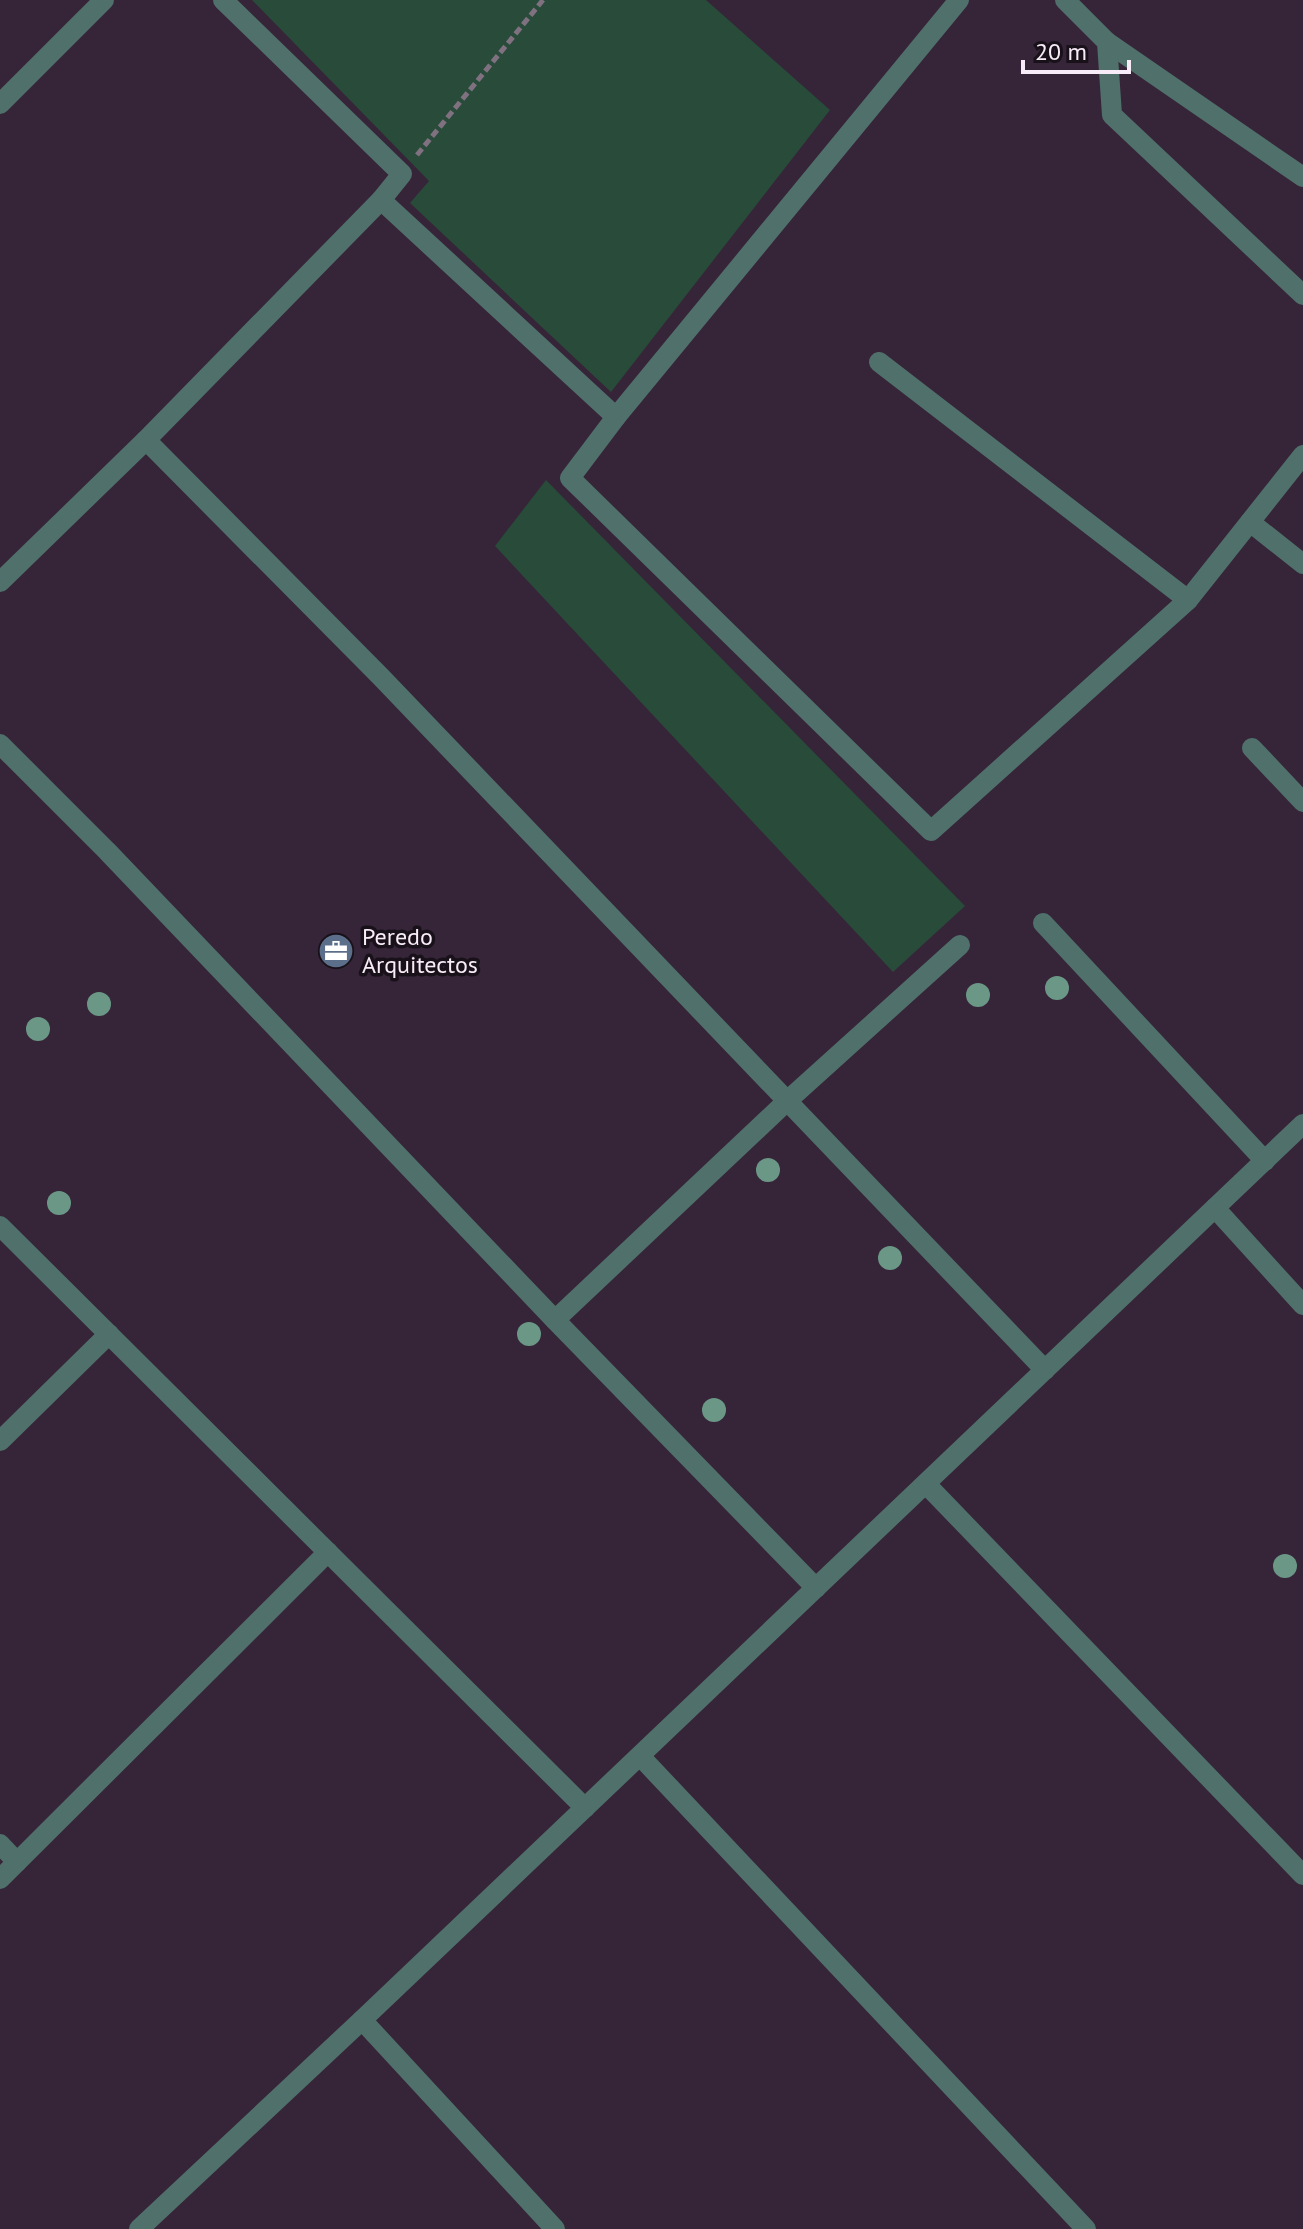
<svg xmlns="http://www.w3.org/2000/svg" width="1303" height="2229" font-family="'PT Sans',sans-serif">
  <rect width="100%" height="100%" fill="#362538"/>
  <g fill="#284b3a">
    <polygon points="252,0 706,0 830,110 611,392 410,203 429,181"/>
    <polygon points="546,480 965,906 893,972 495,546"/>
  </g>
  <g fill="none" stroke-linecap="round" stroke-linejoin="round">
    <polyline stroke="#807181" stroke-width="5" stroke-dasharray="8 4" stroke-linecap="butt" points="417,155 543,0"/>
    <g stroke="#50716b" stroke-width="20">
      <polyline points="959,0 616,417 570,478 931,831 1188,600 1303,455"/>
      <polyline points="1065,0 1107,42 1112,115 1303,295"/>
      <polyline points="1107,42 1303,177"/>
      <polyline points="0,104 104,0"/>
      <polyline points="381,200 616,417"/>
      <polyline points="879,362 1188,600"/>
      <polyline points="146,440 381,677 1045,1370"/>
      <polyline points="1250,522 1303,564"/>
      <polyline points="0,582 146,440 381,200 402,174 223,0"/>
      <polyline points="0,744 107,851 555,1320 816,1588"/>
      <polyline points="1252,748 1303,802"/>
      <polyline points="1043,923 1265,1161"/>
      <polyline points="1215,1208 1303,1305"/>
      <polyline points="0,1226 585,1808"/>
      <polyline points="555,1320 786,1102 960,945"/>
      <polyline points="0,1441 109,1334"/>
      <polyline points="926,1484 1303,1875"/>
      <polyline points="640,1756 1086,2229"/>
      <polyline points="0,1844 17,1862"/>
      <polyline points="0,1879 328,1552"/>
      <polyline points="362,2020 555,2229"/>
      <polyline points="139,2229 362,2020 1303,1124"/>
    </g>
  </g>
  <g fill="#6b9886">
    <circle cx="1057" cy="988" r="12"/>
    <circle cx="978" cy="995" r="12"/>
    <circle cx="99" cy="1004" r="12"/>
    <circle cx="38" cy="1029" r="12"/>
    <circle cx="768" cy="1170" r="12"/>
    <circle cx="59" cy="1203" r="12"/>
    <circle cx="890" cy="1258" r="12"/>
    <circle cx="529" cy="1334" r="12"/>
    <circle cx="714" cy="1410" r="12"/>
    <circle cx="1285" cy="1566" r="12"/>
  </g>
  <defs>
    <symbol id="office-disc" viewBox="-11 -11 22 22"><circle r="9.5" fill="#5c6f8a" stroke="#19111a"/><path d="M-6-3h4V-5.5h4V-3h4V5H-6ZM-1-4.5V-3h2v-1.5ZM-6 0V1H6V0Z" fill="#fff"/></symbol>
  </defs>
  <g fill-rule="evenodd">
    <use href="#office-disc" x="316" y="931" width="40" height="40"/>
  </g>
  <g text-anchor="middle" stroke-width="7" stroke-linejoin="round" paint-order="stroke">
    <g font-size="24" fill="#f8ecf8" stroke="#19111a" text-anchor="start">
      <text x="362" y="945">Peredo<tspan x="362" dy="28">Arquitectos</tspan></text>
    </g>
  </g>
  <path d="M1023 60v12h106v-12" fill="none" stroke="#f8ecf8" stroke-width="4"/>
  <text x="1035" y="60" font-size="24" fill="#f8ecf8" stroke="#19111a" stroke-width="6" paint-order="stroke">20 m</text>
</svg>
